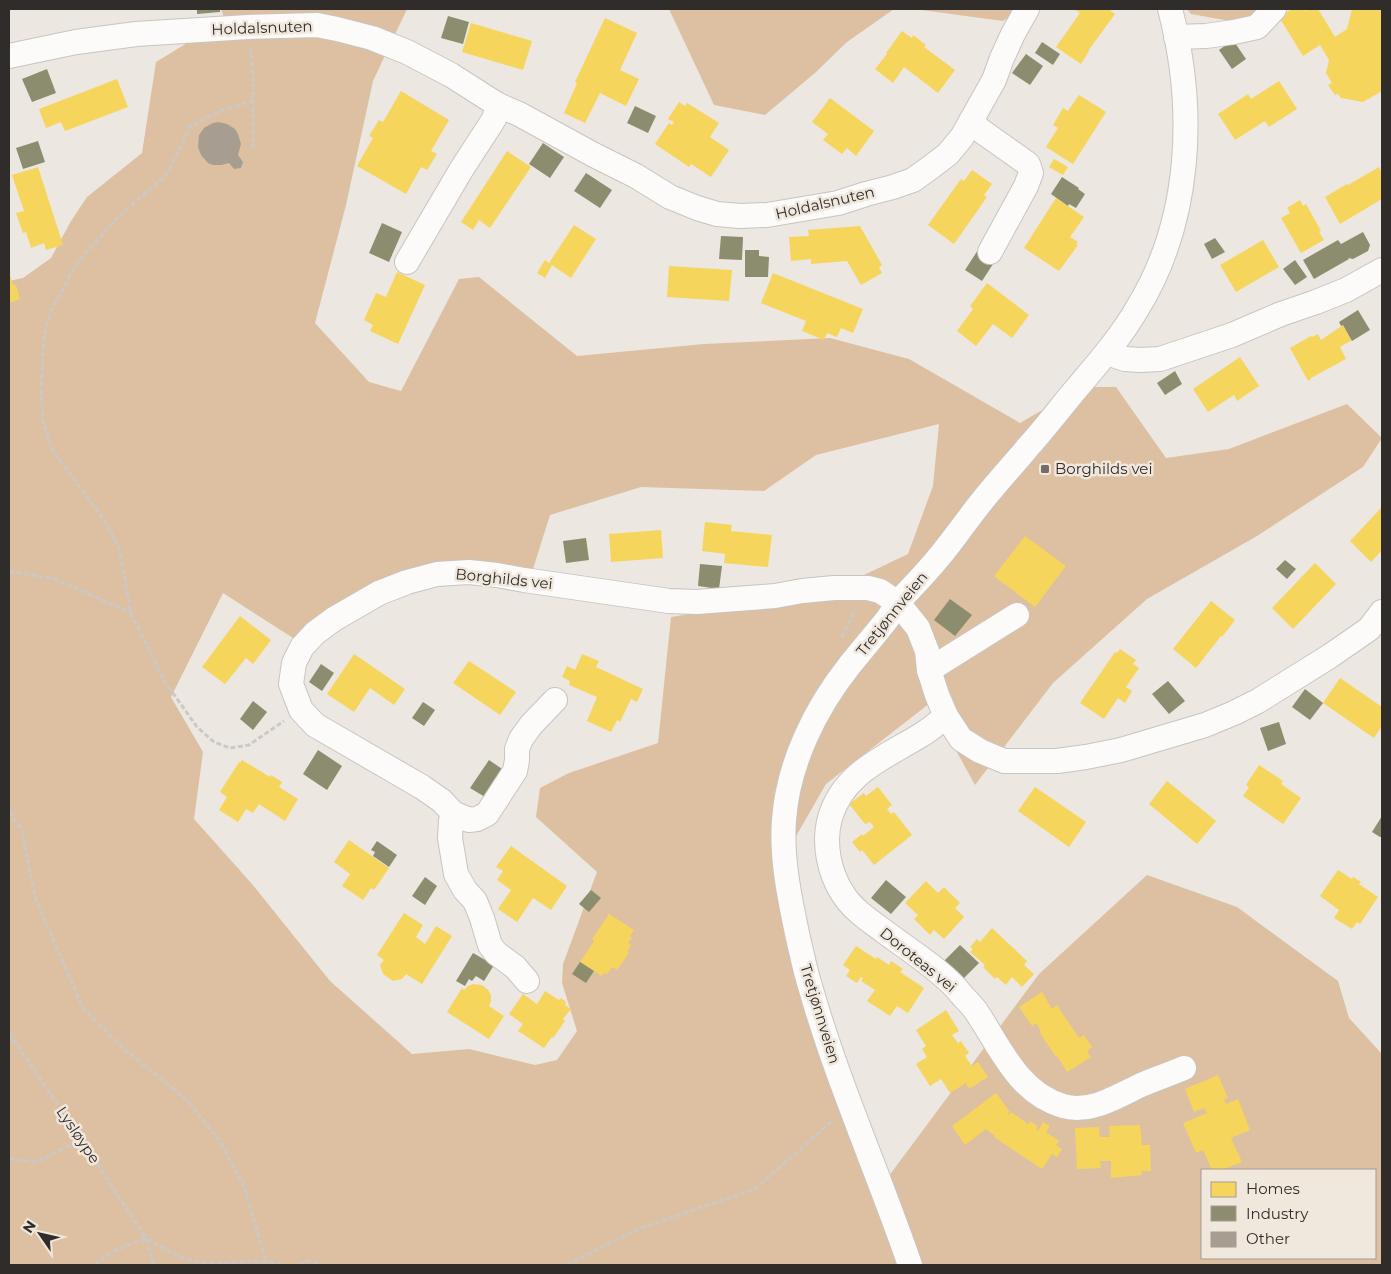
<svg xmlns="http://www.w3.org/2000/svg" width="1391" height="1274" font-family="Montserrat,sans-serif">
  <rect width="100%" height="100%" fill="#ece7e1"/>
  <g fill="#dcc0a1" fill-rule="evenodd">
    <path d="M221 9H407L373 81 346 205 315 323 369 382 401 391 459 279 479 277 577 356 704 344 830 338 909 359 1020 423 1082 387H1116L1166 458 1229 449 1347 404 1382 438 1363 467 1257 536 1147 599 1053 683 975 785 930 703 826 784 780 864 880 1188 1039 974 1147 875 1237 907 1338 981 1349 1018 1382 1054V1265H9V281L23 278 51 258 71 221 87 197 142 153 156 62 225 20ZM939 424 933 486 908 554 841 586 789 598 671 617 658 743 569 773 540 788 536 817 597 872 563 964 562 983 577 1031 557 1060 535 1065 469 1049 412 1054 330 981 252 884 194 819 203 752 171 697 223 593 304 645 405 589 532 572 550 515 641 487 764 491 816 455ZM1202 1170H1375V1258H1202Z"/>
    <polygon points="669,9 894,9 847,42 816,72 765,115 714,105"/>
    <polygon points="914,9 1022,9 1003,21"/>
    <polygon points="1187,9 1270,9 1247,24 1191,14"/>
  </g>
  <g fill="#f6d55c">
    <polygon points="1074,9 1108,9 1115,14 1088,51 1089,51 1081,64 1056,47 1080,13"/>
    <polygon points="1292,9 1304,9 1305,11 1309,9 1318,9 1335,37 1347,29 1352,9 1382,9 1382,91 1363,102 1341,98 1338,94 1335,95 1328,85 1332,83 1326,73 1329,60 1320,45 1303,56 1279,17"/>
    <polygon points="605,18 637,33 620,70 639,79 626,106 600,93 585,123 564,113 577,83 575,82"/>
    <polygon points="471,23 532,41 523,70 462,52"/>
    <polygon points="902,31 912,38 913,35 926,45 924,47 955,70 938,93 904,67 893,83 875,69 887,54 886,53"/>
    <polygon points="117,79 128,107 65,131 61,122 46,128 39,109"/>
    <polygon points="1279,81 1297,109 1269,127 1265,121 1235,140 1218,114 1248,94 1251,99"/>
    <polygon points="401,91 449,120 431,151 437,154 427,170 421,167 406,194 357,166 373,138 369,136 379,120 383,122"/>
    <polygon points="1079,95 1106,112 1073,164 1046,147 1058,128 1053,125 1063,108 1068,111"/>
    <polygon points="830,98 874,131 856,156 847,148 842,154 823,140 828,134 812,122"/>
    <polygon points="679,102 685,106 687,103 719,123 710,137 729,150 711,177 691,164 689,167 655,144 669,123 672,125 674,122 668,119"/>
    <polygon points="507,151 531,167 490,228 479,220 473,230 461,222"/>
    <polygon points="1054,159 1068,167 1063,175 1049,167"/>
    <polygon points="38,167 63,245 46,250 44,243 31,248 26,232 23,233 16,213 24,211 12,175"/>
    <polygon points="1379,167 1382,174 1382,199 1340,224 1325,197 1347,184 1348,185"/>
    <polygon points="972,170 992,184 984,195 987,197 954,244 928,225 961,179 964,181"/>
    <polygon points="1056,198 1084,217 1070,237 1078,242 1076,244 1078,245 1059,271 1024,248"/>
    <polygon points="1300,200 1303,206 1306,204 1321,231 1319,232 1324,240 1301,253 1281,218 1290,213 1287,208"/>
    <polygon points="574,225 596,239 571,278 552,265 545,278 537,273 545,260 549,263"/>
    <polygon points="860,226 882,265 879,267 882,273 861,285 847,261 811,264 811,259 791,261 789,237 809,236 808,230"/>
    <polygon points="1263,240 1279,267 1236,292 1220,265"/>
    <polygon points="669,266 732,270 729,301 667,297"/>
    <polygon points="9,272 13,285 16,285 20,299 9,303"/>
    <polygon points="397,272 425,285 398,344 370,331 373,325 364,320 376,293 386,297"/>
    <polygon points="773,273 863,309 853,333 841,328 837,337 827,333 824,340 802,331 806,321 761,303"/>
    <polygon points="987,283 1029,315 1012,338 993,324 976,346 957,331 973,309 970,306"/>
    <polygon points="1343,325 1352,340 1340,347 1346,359 1311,378 1311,379 1308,381 1290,348 1311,336 1312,337 1318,334 1321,340"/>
    <polygon points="1240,357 1259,386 1237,401 1234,395 1208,412 1193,389"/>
    <polygon points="1382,507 1382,550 1371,562 1350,541"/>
    <polygon points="705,522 732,525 731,531 772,535 768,567 724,563 725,554 702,551"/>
    <polygon points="661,530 663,558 611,562 609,534"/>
    <polygon points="1025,536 1066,566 1035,607 994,576"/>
    <polygon points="1315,563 1336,584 1293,629 1272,608"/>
    <polygon points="1211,601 1235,620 1222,637 1221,636 1196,668 1173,649"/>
    <polygon points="240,616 271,640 253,664 246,658 225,684 202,667"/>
    <polygon points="1120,649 1136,660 1133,664 1139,668 1126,687 1132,691 1125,703 1118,698 1104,719 1080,703 1115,652 1117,653"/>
    <polygon points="354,654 405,689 394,705 370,688 354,712 327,694"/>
    <polygon points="582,654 599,661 596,667 643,689 637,702 631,699 620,722 617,720 611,732 587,721 597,697 569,685 570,681 562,677 567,666 575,670"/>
    <polygon points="469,661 516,692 500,715 453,683"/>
    <polygon points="1340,678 1382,707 1382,726 1374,738 1323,703"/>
    <polygon points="242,760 270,777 271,775 282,782 279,787 298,799 285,821 259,804 253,813 246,809 238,822 219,810 227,797 220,792 239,762 240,763"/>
    <polygon points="1259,765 1283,781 1281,784 1301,798 1283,824 1243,796 1249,787 1246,785"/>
    <polygon points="1167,781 1216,821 1197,844 1149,804"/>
    <polygon points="878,787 892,805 887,809 891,814 894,812 912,835 874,865 862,850 860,852 852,842 862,834 863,836 874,827 870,822 865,824 849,804 864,793 866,796"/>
    <polygon points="1035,787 1086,822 1069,847 1018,811"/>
    <polygon points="349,840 389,868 374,890 371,888 363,900 342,886 350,874 334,862"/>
    <polygon points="511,846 567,886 551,910 533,898 517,922 498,909 511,890 497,880 503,871 496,867"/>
    <polygon points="1338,870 1352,879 1353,877 1361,882 1359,884 1378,897 1360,924 1357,922 1352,929 1334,918 1339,910 1320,896"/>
    <polygon points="926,881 938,893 944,887 960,903 955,908 964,917 944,939 934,930 930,935 914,919 918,915 905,903"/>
    <polygon points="404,913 423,925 416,937 425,944 436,926 452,936 422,984 406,974 402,979 393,981 383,974 380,965 384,960 377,955"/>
    <polygon points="609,914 634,930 630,936 632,938 628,943 631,945 627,952 629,953 617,970 612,967 607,974 604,973 602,976 580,962 594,941 592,939"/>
    <polygon points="992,928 1027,961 1024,965 1034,974 1022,987 1012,977 1006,985 997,977 995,979 983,967 985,965 970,952 973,949 970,947 977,939 980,942"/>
    <polygon points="856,946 876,959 877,957 889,965 891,961 903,969 900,972 924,988 908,1013 897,1006 890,1016 867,1001 875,990 861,981 863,978 861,977 857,983 846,976 850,970 843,965"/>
    <polygon points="473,984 482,985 488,990 491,995 491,1001 489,1006 504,1016 489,1039 447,1012 462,988 464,990 468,986"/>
    <polygon points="545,991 559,1000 561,998 566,1002 565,1005 571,1009 563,1019 565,1021 553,1038 552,1037 544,1048 518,1031 523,1024 509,1014 523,994 537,1004"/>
    <polygon points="1042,992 1052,1009 1057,1005 1079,1038 1084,1035 1092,1047 1087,1051 1091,1057 1067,1072 1057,1056 1056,1057 1040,1033 1041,1032 1036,1023 1032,1026 1019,1007"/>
    <polygon points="946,1010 959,1031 952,1035 958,1043 961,1041 969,1053 965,1056 972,1066 978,1062 988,1077 969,1089 966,1083 950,1093 941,1079 930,1086 916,1064 927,1057 922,1049 926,1046 916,1030"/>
    <polygon points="1218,1075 1228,1098 1224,1099 1226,1104 1238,1099 1250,1130 1231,1138 1242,1162 1222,1170 1212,1170 1203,1150 1196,1153 1183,1123 1207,1113 1204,1108 1194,1112 1185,1089"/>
    <polygon points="996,1093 1010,1112 1007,1113 1009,1115 1011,1112 1028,1124 1030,1121 1038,1126 1036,1129 1038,1131 1043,1122 1050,1126 1046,1132 1059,1141 1056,1145 1062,1149 1057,1157 1052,1154 1042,1169 994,1137 995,1136 986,1129 965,1145 952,1126"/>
    <polygon points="1140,1125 1142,1145 1150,1145 1151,1171 1141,1171 1142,1175 1111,1178 1111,1161 1100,1161 1101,1168 1077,1169 1075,1128 1099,1127 1100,1137 1110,1137 1109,1126"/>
  </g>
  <g fill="#8c8c6e">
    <polygon points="197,9 220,9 220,12 197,14"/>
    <polygon points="448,16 469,22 463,44 441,38"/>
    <polygon points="1233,40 1246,59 1232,69 1219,50"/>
    <polygon points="1042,42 1060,54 1053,65 1035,53"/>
    <polygon points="1026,54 1043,66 1030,85 1012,73"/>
    <polygon points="47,69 56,93 32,102 22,79"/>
    <polygon points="635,106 656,116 648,133 627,123"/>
    <polygon points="38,141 45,162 23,169 16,148"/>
    <polygon points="543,143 564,157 550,178 529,164"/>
    <polygon points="586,173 612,190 600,208 574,191"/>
    <polygon points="1062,177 1079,188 1078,189 1085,194 1076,208 1069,204 1068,206 1051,194"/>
    <polygon points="382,223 402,232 389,262 369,253"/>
    <polygon points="1363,232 1370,245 1368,251 1353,259 1348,258 1349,259 1314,279 1303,260 1338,240 1341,244"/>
    <polygon points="721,236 743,237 742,260 719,259"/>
    <polygon points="1215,238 1225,252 1212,259 1204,244"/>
    <polygon points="745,250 759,250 759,256 769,257 768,277 745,277"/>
    <polygon points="978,250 995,261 982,281 965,270"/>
    <polygon points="1295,260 1307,277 1295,285 1283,269"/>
    <polygon points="1358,310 1370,330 1352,341 1343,325 1341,326 1339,322"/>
    <polygon points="1175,371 1182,384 1165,395 1157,383"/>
    <polygon points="586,538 589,560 566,563 563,541"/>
    <polygon points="1285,560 1296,569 1287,579 1276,569"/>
    <polygon points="700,564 722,566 719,589 698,586"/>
    <polygon points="950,599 972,615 955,636 934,620"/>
    <polygon points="321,664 334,673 322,691 309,682"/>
    <polygon points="1168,681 1185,701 1169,714 1152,694"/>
    <polygon points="1305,689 1323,703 1310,720 1292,707"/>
    <polygon points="253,701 267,712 253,730 240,719"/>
    <polygon points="423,702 435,710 424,726 412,718"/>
    <polygon points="1279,722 1286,744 1268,751 1260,728"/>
    <polygon points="318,750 342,766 327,790 303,774"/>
    <polygon points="489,760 508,773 490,800 470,788"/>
    <polygon points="1382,816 1382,837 1380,837 1372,832"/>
    <polygon points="377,841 397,855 389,867 373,856 375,852 371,850"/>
    <polygon points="425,877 437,886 425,905 412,896"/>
    <polygon points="886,880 906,897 891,914 871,898"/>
    <polygon points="591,890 601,898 589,912 579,904"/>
    <polygon points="960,945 979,963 963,979 944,961"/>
    <polygon points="473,953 494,965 484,981 476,976 472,981 469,979 465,986 456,981"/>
    <polygon points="580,962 594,971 586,983 572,974"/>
  </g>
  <polygon fill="#a89d91" points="213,123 218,122 227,124 235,129 238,134 241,144 238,155 243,162 241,168 234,169 229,163 221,165 213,165 208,163 201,155 198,147 199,135 204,128"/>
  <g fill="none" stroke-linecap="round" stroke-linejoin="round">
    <defs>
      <g id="minor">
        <polyline points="1176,37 1206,36 1234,32 1257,27 1274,9"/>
        <polyline points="9,56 76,42 136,34 248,27 317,25 337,29 372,38 407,52 451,75 498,105 519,114 594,155 636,176 670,197 697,208 717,214 740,216 767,215 838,203 866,194 893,187 913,180 931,167 948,154 962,137 994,80 1002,58 1013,34 1027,9"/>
        <polyline points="971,121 980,130 1028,164 1031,173 1026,186 990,252"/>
        <polyline points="407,262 461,170 494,119 498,105"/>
        <polyline points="1107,353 1125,359 1140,360 1160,359 1232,335 1281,314 1316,302 1346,290 1382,270"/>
        <polyline points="929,670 1017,615"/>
        <polyline points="555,700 531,725 521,739 517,749 517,760 515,771 487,814 477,819 469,820 453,813 442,801 422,787 315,725 301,710 291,684 294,663 302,647 315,633 334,619 379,593 407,582 437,574 469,572 497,575 524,580 669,601 697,602 775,596 802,591 834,588 868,588 880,591 898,603 918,628 927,651 929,670 937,695 946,716 961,739 980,751 1004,761 1057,761 1086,757 1121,750 1205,725 1234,713 1258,701 1330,656 1369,629 1382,612"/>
        <path d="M946 716C937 724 927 732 916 738 881 759 842 775 830 818 823 843 829 873 843 894 853 910 870 921 885 932 909 950 935 966 956 988 962 996 970 1003 976 1011 1000 1047 1018 1093 1063 1106 1090 1114 1118 1096 1141 1085 1155 1079 1170 1074 1184 1068"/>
        <polyline points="453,813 451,821 450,838 456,874 465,890 475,901 482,918 490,945 496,953 515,967 527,981"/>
        <path d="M910 1265C878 1172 837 1081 810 986 805 971 802 954 798 938 790 900 781 859 784 820 788 764 815 709 849 666 861 651 873 637 885 622 891 615 895 606 901 599 914 585 927 572 939 557 950 544 959 531 969 518 987 493 1008 471 1028 447 1045 428 1061 407 1077 388 1099 362 1120 338 1137 309 1192 220 1196 108 1170 9"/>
      </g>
    </defs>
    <use href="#minor" stroke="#c8c4c0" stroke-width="26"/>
    <g stroke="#cbc9c8" stroke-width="3" stroke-dasharray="5 2.5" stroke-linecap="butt">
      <polyline points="250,47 253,74 253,148"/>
      <polyline points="254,101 222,110 189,127 179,151 165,176 116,219 75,266 51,311 44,336 41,390 43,422 53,451 104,520 119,548 131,613 163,679 197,727 214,742 230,748 249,745 284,721"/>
      <polyline points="9,571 55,579 131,613"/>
      <polyline points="841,637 846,630 855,609"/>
      <polyline points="9,812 21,828 36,900 83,1008 124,1049 187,1100 219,1140 244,1186 266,1262"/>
      <polyline points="9,1033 81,1139 146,1238 154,1265"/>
      <polyline points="9,1159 37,1162 81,1139"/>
      <path d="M147 1239C164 1249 183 1260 204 1263 227 1266 261 1256 281 1265"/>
      <polyline points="95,1265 111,1252 146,1238"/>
      <polyline points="299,1265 307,1261 322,1265"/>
      <polyline points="567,1265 638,1229 755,1189 832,1121"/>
    </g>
    <use href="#minor" stroke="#fcfbfa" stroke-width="24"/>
  </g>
  <rect fill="#726d69" stroke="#f0e7dd" stroke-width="2" x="1040" y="464" width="10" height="10" rx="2.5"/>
  <g text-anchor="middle" stroke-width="5" stroke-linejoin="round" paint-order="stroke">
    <g font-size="15" fill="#302c29" stroke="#f0e7dd">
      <text transform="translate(262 28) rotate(-2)" y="5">Holdalsnuten</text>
      <text transform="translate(825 203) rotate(-13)" y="5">Holdalsnuten</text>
      <text transform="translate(504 579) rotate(6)" y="5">Borghilds vei</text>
      <text transform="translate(892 614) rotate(-51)" y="5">Tretjønnveien</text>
      <text transform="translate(918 960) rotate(39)" y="5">Doroteas vei</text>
      <text transform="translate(820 1014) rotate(73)" y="5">Tretjønnveien</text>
      <text transform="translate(78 1135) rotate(56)" y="5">Lysløype</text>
    </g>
    <g font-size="15" fill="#302c29" stroke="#f0e7dd" text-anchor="start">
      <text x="1055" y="474">Borghilds vei</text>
    </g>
  </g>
  <rect width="1391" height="1274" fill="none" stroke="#302c29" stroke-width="20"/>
  <rect x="1201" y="1169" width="175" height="90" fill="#f0e7dd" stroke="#a39c95"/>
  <rect x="1211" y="1182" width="25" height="15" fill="#f6d55c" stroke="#a39c95"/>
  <text x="1246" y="1194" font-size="15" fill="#302c29">Homes</text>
  <rect x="1211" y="1206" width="25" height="15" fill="#8c8c6e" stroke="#a39c95"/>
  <text x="1246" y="1219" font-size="15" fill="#302c29">Industry</text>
  <rect x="1211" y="1232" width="25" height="15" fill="#a89d91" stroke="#a39c95"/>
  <text x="1246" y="1244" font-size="15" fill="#302c29">Other</text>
  <g transform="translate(40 1234) rotate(304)" stroke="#f0e7dd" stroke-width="4" paint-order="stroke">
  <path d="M0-4L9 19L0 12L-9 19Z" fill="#302c29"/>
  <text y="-8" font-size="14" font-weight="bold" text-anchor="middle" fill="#302c29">N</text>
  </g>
</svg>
